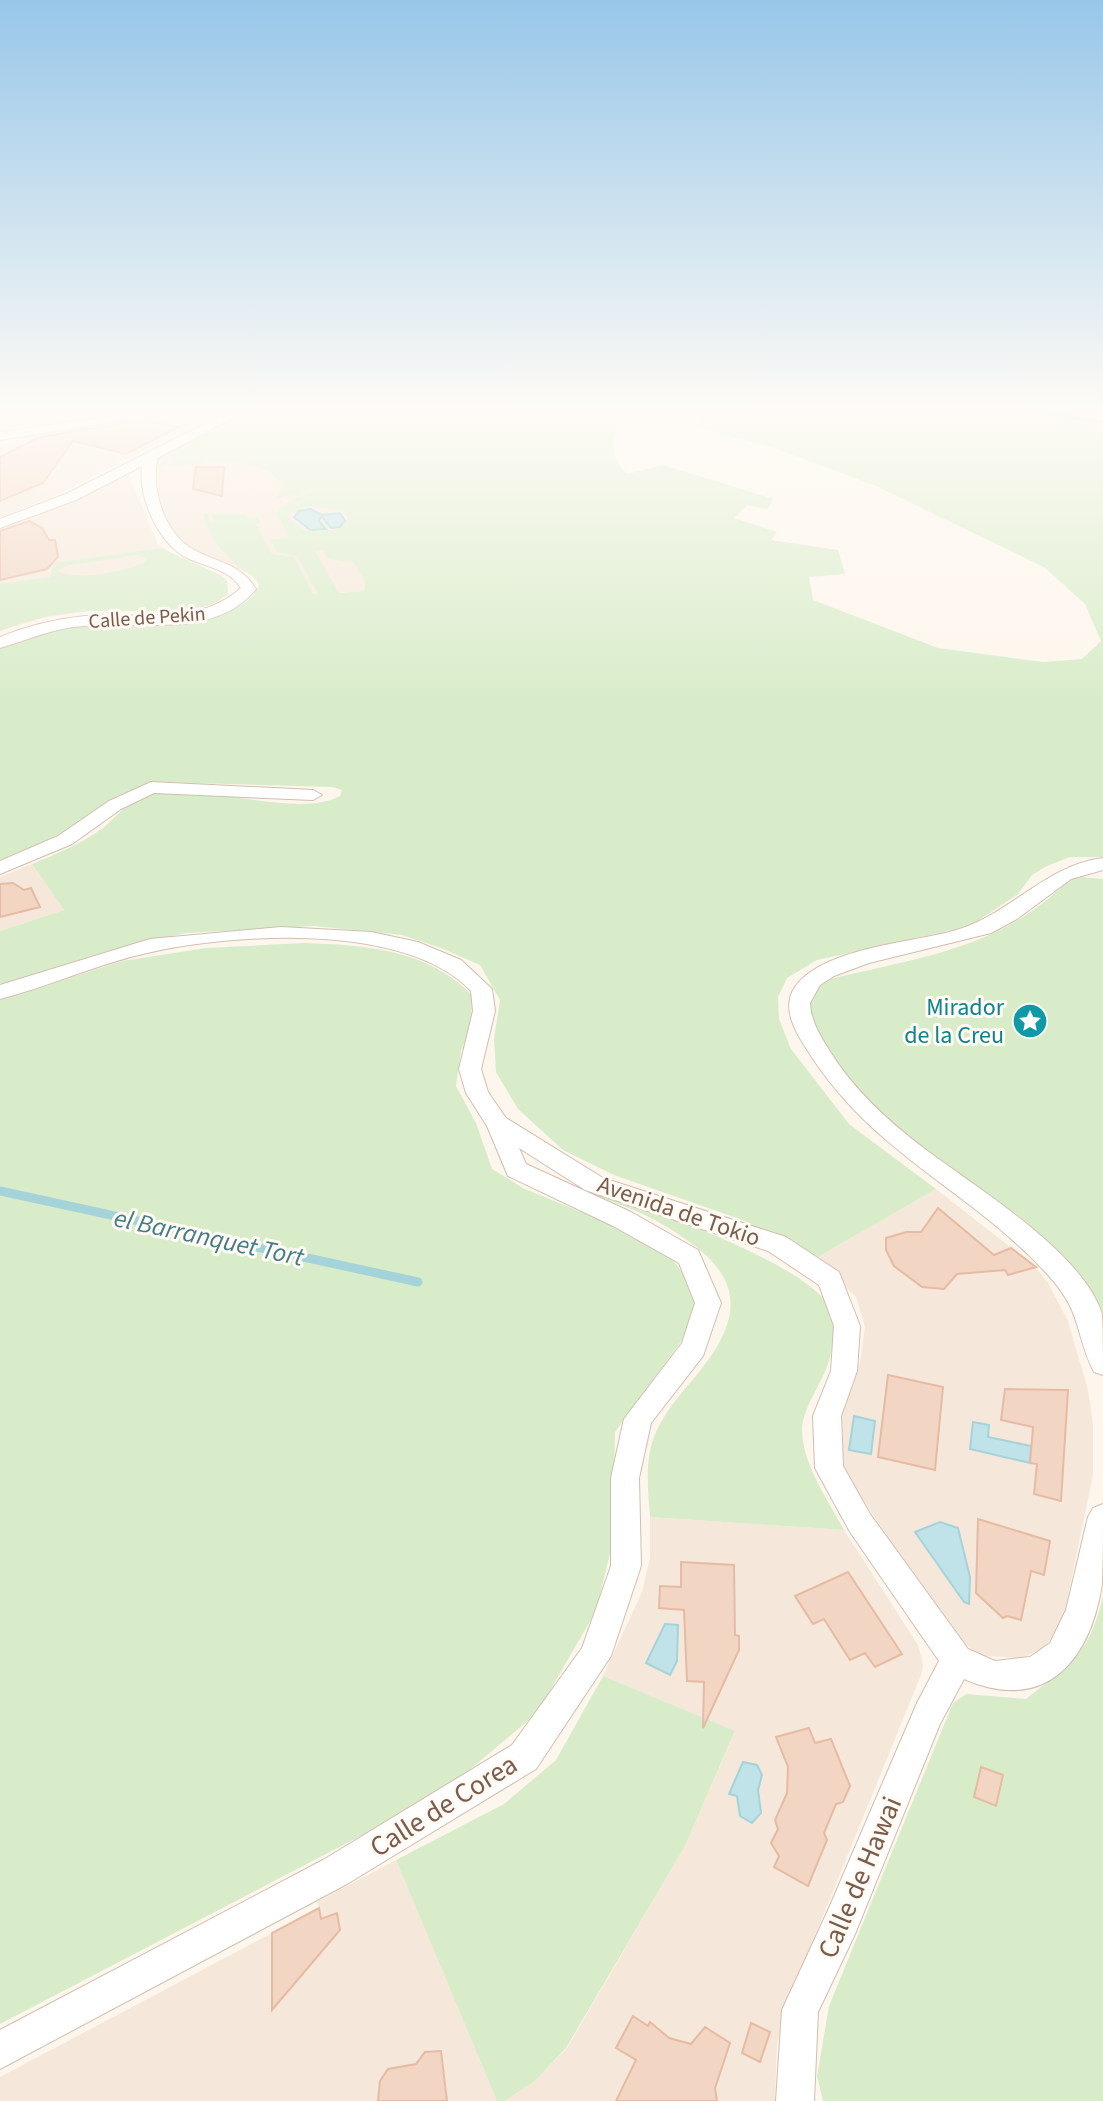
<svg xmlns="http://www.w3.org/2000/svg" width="1103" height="2101" font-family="'Source Sans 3',sans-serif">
  <rect width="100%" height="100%" fill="#fdf6ec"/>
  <g fill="#f5e8da">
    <polygon points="0,412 146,412 0,433"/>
    <polygon points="192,412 208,417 61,493 0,518 0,438"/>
    <polygon points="206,430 358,504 363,519 350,549 367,560 364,591 250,600 259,585 254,576 183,544 174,534 150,479 155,462 164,454"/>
    <polygon points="131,470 130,479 158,544 172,555 222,576 227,581 228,594 211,605 191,609 89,611 47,617 0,631 0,529 81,496"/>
    <polygon points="32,864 64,910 0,931 0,877"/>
    <polygon points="936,1189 1036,1267 1048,1283 1068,1321 1088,1390 1093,1424 1093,1475 1065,1610 1056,1633 1043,1648 1021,1658 980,1656 947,1629 842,1467 839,1419 860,1362 865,1327 856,1297 816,1258"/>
    <polygon points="650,1517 844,1530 918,1645 923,1664 921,1675 785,2009 777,2044 775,2101 505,2101 536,2080 567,2048 685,1846 735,1732 603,1676 642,1592 650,1558"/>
    <polygon points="396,1860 497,2101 0,2101 0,2077 319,1908 317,1902"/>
  </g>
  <g fill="#d8ecc9" fill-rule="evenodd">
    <path d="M243 412H1103V857H1070L1047 866 1032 875 1018 894 970 926 817 960 787 978 778 997 779 1019 791 1049 849 1124 936 1189 816 1258 745 1221 614 1175 563 1150 518 1109 496 1072 494 1039 500 1000 480 965 441 948 402 935 314 926 186 933 128 945 0 985V931L64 910 32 864C56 854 81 844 103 828 118 816 126 802 146 796 199 780 296 820 340 796L342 790 333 787 153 782 117 796 93 818 0 862V649C24 637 50 630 77 625 119 618 242 634 259 585 254 575 248 574 240 567 223 554 208 536 203 514L208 513 209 521 213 523 212 514H245L248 518 258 517 260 523 256 524 272 554 294 557 313 594H318L297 556 277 552 270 540 289 537 276 513C287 499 302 498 315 487L298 496 287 495 275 500 282 485C262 451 200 465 169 466L174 452 165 466H158L172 449ZM684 417 700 422 695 427 772 447 876 486 1044 567 1085 604 1101 641 1082 659 1043 662 938 648 813 600 809 577 845 574 838 550 771 540 777 532 734 518 747 505 767 509 774 499 663 465 627 474C612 457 611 448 616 426L631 418ZM308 506 344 510 349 521 337 530 305 531 290 519 291 513ZM323 550 328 559 354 562 365 582 364 591 339 593 315 551Z"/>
    <path d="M161 548 222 576 227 581 228 594C204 620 125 608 90 611 60 613 28 619 0 631V584L50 577 55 563ZM136 555 146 558V561C131 572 71 582 57 570L70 565Z"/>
    <path d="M1072 876 1103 879V1316L1094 1296 1037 1236 871 1109 812 1027 808 995 818 982C912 958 1002 952 1072 876Z"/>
    <path d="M304 943C365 945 427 949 472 995L471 1025 461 1051 456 1086 476 1123 492 1169 523 1188 634 1234 673 1260 697 1293 690 1329 615 1432 613 1541 596 1611 537 1713 441 1794 0 2024V1000L122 961 206 948Z"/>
    <path d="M564 1183C611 1194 833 1268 834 1319 834 1333 832 1354 827 1367 820 1385 803 1409 802 1429 802 1464 828 1500 844 1530L650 1517C648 1488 644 1459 656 1432 668 1405 689 1386 706 1363 759 1292 719 1257 655 1220 627 1205 593 1196 564 1183Z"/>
    <path d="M1103 1595V2101H823L817 2076 829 2006 953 1703 966 1694 1026 1699C1072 1663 1090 1654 1103 1595Z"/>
    <polygon points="603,1676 735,1731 685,1846 566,2048 536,2080 505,2101 497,2101 396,1860 504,1804 556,1760"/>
  </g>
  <g fill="#bfe3e8" stroke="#a5d3da" stroke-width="2">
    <polygon points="310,509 322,515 340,513 345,521 340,527 331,528 321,516 319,521 326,529 310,530 294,517 299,511"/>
    <polygon points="854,1416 875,1421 871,1454 849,1450"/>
    <polygon points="973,1422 989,1425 988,1437 1031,1446 1030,1463 970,1449"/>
    <polygon points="940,1522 958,1528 970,1577 969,1604 964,1602 915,1532"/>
    <polygon points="665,1624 678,1625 677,1661 670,1675 646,1663"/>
    <polygon points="743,1762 757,1765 762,1775 758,1790 761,1813 752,1823 740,1816 737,1796 729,1794"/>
  </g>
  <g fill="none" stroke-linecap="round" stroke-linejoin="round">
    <polyline stroke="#a5d3da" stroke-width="4" points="1038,412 1103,422"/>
    <polyline stroke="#a5d3da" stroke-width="9" points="0,1191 418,1282"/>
  </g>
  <g fill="#f3d5c3" stroke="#e6bba3" stroke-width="2">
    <polygon points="143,420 178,427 126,454 73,441 43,483 0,501 0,457 40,437"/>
    <polygon points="196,467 224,467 222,496 193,489"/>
    <polygon points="29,521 42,528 49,540 55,540 58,557 47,569 0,580 0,531"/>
    <polygon points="0,884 13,883 24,890 31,888 40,907 0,917"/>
    <polygon points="938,1208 994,1255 1011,1248 1036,1267 1008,1275 1005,1270 957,1274 944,1289 922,1287 894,1266 886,1250 886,1238 906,1232 921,1232"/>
    <polygon points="888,1375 943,1387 935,1470 878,1457"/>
    <polygon points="1005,1389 1068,1390 1061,1501 1034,1494 1037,1464 1030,1463 1033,1427 1001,1420"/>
    <polygon points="978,1519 1050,1541 1044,1575 1031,1571 1021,1620 1007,1616 1003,1618 976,1593"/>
    <polygon points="681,1562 734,1565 735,1635 739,1636 739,1650 703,1728 704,1682 687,1681 684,1610 659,1608 660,1586 681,1587"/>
    <polygon points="848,1572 902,1654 875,1667 865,1653 850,1660 824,1619 813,1624 795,1596"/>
    <polygon points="809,1728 815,1743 831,1739 850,1786 843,1802 836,1804 824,1833 827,1840 808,1886 774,1867 779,1856 771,1843 778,1829 775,1820 787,1793 788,1767 776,1737"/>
    <polygon points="981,1767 1003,1775 996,1806 974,1797"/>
    <polygon points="319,1908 321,1919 337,1913 340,1930 272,2010 272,1933"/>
    <polygon points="633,2016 648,2026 650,2022 669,2038 691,2044 705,2027 730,2043 715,2088 717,2101 616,2101 636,2060 616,2048"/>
    <polygon points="751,2023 770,2032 760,2062 742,2053"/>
    <polygon points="441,2051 447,2101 378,2101 380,2081 388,2069 416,2064 425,2052"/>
  </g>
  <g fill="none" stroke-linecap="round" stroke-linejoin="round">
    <defs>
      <g id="street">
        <polygon points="147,412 178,412 0,440 0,432"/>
        <path d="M228 412H243L158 458C150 487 164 534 194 550 219 563 241 564 256 589 215 640 140 620 83 626 53 628 28 640 0 648V637C27 626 56 619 85 616 139 612 197 627 241 588 229 569 206 567 187 558 158 543 138 497 142 466L76 500 0 528V519L66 494Z"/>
        <polygon points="151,782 313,790 322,795 313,800 154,793 121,809 72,844 0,874 0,861 58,836 109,801"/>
        <path d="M1103 858V870L1071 879 1017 919 991 933 869 963 834 976 820 985 810 1003C811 1022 821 1037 831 1053 855 1091 889 1122 925 1149 975 1187 1083 1252 1102 1314 1103 1332 1103 1356 1103 1375L1094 1372C1074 1332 1083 1313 1048 1275 969 1188 872 1155 806 1048 795 1031 781 1007 795 987 823 948 909 943 953 931 1009 916 1045 865 1103 858Z"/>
        <path d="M281 927 371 932 418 942 461 960 492 989 495 1011 481 1069 488 1092 506 1118 603 1178 786 1237 839 1272 860 1326 857 1371 841 1416 843 1466 870 1514 968 1649 995 1661 1030 1657 1050 1643 1066 1610 1088 1517 1093 1508 1103 1504C1103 1530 1103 1559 1102 1584 1090 1662 1045 1714 964 1679L940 1724 855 1934 818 2012 814 2101H776L782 2010 829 1908 917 1703 939 1661 850 1532 815 1468 813 1416 831 1371 834 1326 819 1285 768 1251 585 1190 519 1148 526 1164 631 1212 698 1250 721 1303 703 1356 651 1423 639 1478 641 1566 611 1656 536 1769 347 1884 0 2069V2030L323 1860 512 1745 582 1648 611 1566V1478L624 1419 682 1343 695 1303 679 1263 613 1226 508 1176 487 1126 466 1093 459 1069 473 1011 471 991C406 922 232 933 147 953 97 964 50 986 0 999V985L150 939Z"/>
      </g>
    </defs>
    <use href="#street" stroke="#d1beb0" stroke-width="2"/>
    <use href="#street" fill="#fff" fill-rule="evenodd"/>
  </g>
  <linearGradient id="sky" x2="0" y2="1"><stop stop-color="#97c7e8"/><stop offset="0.58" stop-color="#fefbf6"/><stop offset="1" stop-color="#fefbf6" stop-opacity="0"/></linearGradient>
  <rect width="1103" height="706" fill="url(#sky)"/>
  <defs>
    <symbol id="sight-disc" viewBox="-11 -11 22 22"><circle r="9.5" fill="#0f9aa8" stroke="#fffaf3"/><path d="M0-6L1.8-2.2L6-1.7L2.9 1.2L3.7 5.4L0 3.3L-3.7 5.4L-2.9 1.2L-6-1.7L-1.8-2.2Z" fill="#fff"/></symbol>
  </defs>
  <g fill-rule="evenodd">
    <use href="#sight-disc" x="1010" y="1001" width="40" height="40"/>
  </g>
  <g text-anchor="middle" stroke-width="6" stroke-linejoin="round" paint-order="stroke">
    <g font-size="20" fill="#7a5c4d" stroke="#fffaf3">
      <text transform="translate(147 617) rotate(-4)" y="7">Calle de Pekin</text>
    </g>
    <g font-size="24" fill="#0d838f" stroke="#fffaf3" text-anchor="end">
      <text x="1004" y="1015">Mirador<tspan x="1004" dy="28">de la Creu</tspan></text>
    </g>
    <g font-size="24" fill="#7a5c4d" stroke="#fffaf3">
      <text transform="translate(679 1211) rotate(19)" y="8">Avenida de Tokio</text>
    </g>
    <g font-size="26" font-style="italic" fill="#437c86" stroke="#fffaf3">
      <text transform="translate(209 1237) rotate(12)" y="9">el Barranquet Tort</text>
    </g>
    <g font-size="28" fill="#7a5c4d" stroke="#fffaf3">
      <text transform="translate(443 1805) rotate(-32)" y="10">Calle de Corea</text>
      <text transform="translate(859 1877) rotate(-67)" y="10">Calle de Hawai</text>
    </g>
  </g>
</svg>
